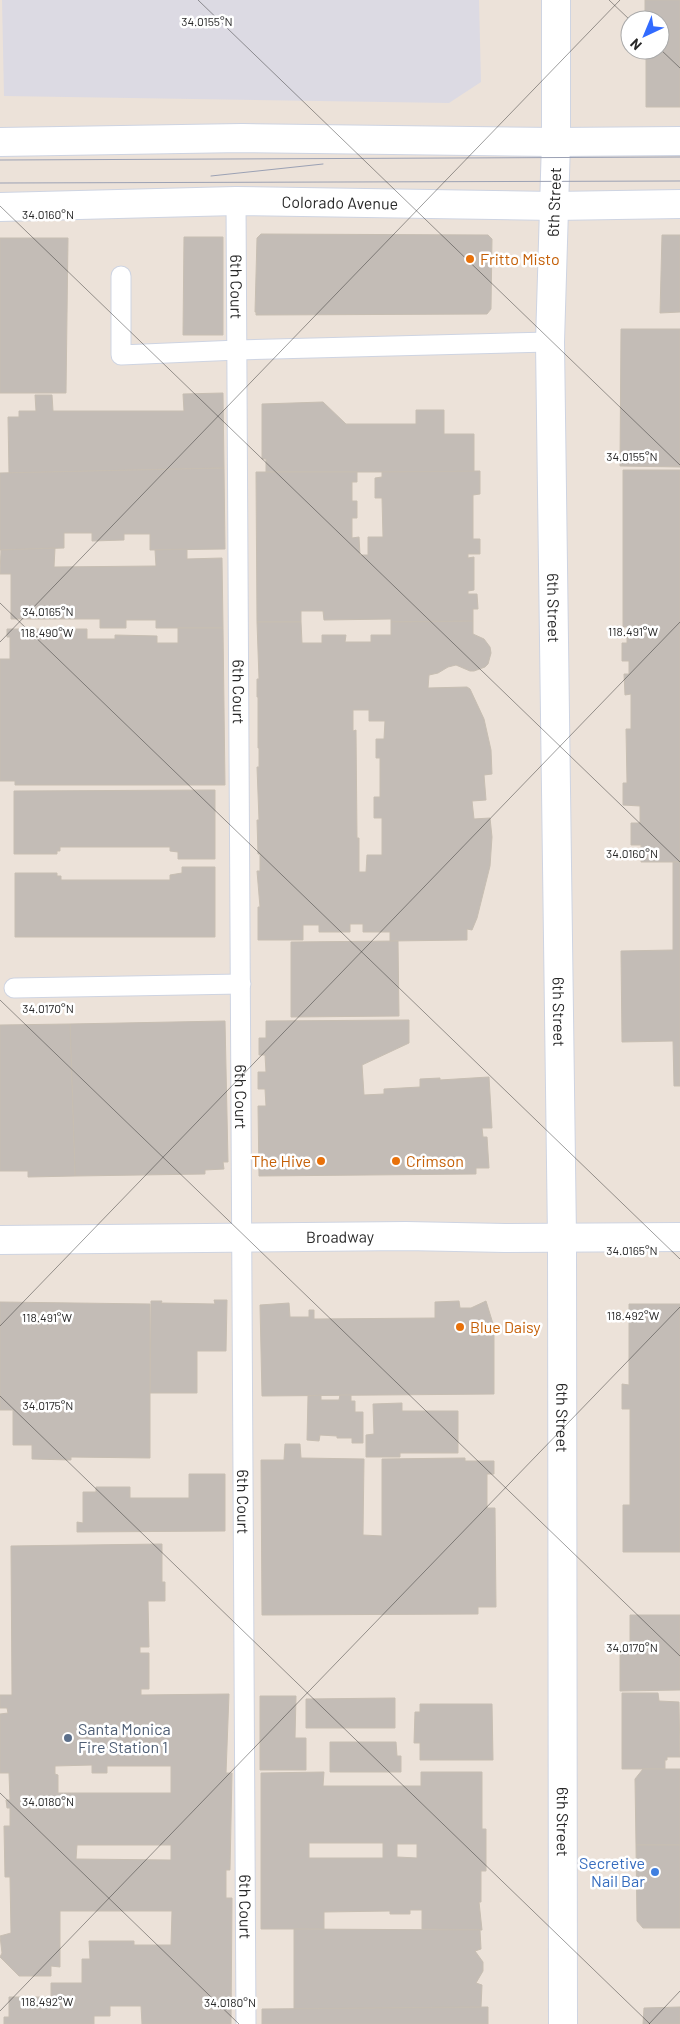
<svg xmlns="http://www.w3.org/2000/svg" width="680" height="2024" font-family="Barlow,sans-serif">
  <rect width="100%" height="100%" fill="#ece2d9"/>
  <polygon fill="#dcdae3" points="2,0 479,0 481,82 449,103 4,96"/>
  <g fill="#c3bcb6" stroke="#c7beb2" fill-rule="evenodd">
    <polygon points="645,0 680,0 680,107 646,107 646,50 660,50 660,20 645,20"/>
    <polygon points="261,234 488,235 492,239 491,309 487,314 256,315 256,312 255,312 257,238"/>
    <polygon points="662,235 680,235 680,312 660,313"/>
    <polygon points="184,237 223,237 223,335 183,335"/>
    <polygon points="0,238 68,238 66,393 0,393"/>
    <polygon points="621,329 680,329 680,467 620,466"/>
    <polygon points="223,393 224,468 9,473 8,417 19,417 19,411 36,411 35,395 52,395 53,411 184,411 183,394"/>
    <polygon points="323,402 346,424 416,424 416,410 444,410 444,434 474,434 474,472 266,472 266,459 262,459 262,404"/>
    <polygon points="224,468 225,549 150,550 150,534 124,534 124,540 92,541 92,533 64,533 64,548 0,550 0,473"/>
    <polygon points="623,470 680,470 680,862 641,862 641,845 631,845 631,823 640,823 640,806 623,805 623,783 627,783 626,729 631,729 631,694 625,695 624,674 629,674 629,661 622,661 622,643 627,643 627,627 623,627"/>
    <polygon points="480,471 480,494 473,495 473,539 480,539 480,554 468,554 468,558 474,557 474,590 468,591 468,594 477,594 478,609 473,609 473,621 391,622 391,619 324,620 323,611 301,611 301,622 257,622 256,472 357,472 357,482 352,482 352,501 357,501 357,518 352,518 352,538 359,537 360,555 368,555 368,537 383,537 382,498 375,498 375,478 382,477 382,472"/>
    <polygon points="55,548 54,567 156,566 155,550 187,549 187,559 222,558 223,628 156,628 156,620 126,620 126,628 100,628 100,619 11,619 11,574 0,574 1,550"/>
    <path d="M473 621V634L484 639 490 647 491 653 488 664 485 667 474 671H470L456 665 448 667 438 673 429 675 428 688 467 687 470 689 484 719 491 750 492 774 484 775 486 800 472 801 474 819 490 818 492 837 490 866 477 918 472 930 467 929V940L390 941V932H363V924H350V932H319V925H303V940H258V907H260L257 871H260V854H258L257 820H259L257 767H259V748H258V697H257V679H259L257 622H301L302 643H322V635H346L345 642H371V635H391V622ZM353 710H369V721H385L384 739H376V758H380V797H374V818H382V855H367L366 872H359V838H357L356 730 353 731Z"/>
    <polygon points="178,628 223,628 225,785 15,785 15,781 0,781 0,659 10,659 10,637 7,637 7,629 87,629 87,639 115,639 115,635 157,636 157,643 178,643"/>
    <polygon points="215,790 215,859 178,859 178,852 170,851 170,847 60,847 60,851 57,851 57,854 14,854 14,791"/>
    <polygon points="673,862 680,862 680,1086 674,1086 673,1041 622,1042 621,951 673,950"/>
    <polygon points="182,867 215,867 215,937 15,937 15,873 57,873 57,876 61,876 61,880 170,880 170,875 182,873"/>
    <polygon points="398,941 399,1016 291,1017 291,942"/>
    <polygon points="409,1020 409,1043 362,1065 364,1095 384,1094 384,1089 420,1087 420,1079 440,1078 440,1080 489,1077 492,1128 482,1128 483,1137 487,1137 489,1168 476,1168 476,1174 259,1176 258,1106 266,1106 265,1089 258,1089 258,1072 266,1072 265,1055 259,1055 259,1038 266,1038 266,1021"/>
    <polygon points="225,1021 228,1162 223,1162 224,1169 205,1170 205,1174 75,1176 70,1024"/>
    <polygon points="70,1024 75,1176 28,1177 28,1171 0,1171 0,1025"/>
    <polygon points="214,1300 227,1300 226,1351 197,1351 197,1393 150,1393 151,1301 162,1301 161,1303 215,1304"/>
    <polygon points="459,1301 460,1308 471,1308 486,1301 494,1327 494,1394 262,1396 260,1305 289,1303 290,1317 309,1317 309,1310 314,1310 314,1319 435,1318 435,1302"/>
    <polygon points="0,1302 150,1304 150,1458 71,1457 71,1460 32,1459 32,1445 13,1445 13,1410 0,1410"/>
    <polygon points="629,1304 680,1304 680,1552 623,1552 623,1505 630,1505 630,1409 622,1409 622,1384 629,1385"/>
    <polygon points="321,1395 321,1400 339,1400 340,1395 351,1395 351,1401 355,1401 355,1412 363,1412 363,1443 352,1443 352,1438 337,1438 337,1436 320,1435 319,1441 307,1440 308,1396"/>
    <polygon points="402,1403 402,1411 458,1411 458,1453 400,1453 400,1457 366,1457 366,1435 374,1434 373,1404"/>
    <polygon points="285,1444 300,1444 301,1458 364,1459 363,1535 382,1536 382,1459 465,1458 465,1461 494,1461 494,1474 487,1474 487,1508 495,1508 496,1607 478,1607 478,1614 262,1615 261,1460 284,1460"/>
    <polygon points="189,1474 225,1474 225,1531 77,1532 77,1522 83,1523 83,1492 96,1492 96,1487 130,1487 130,1498 189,1498"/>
    <path d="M162 1544V1582H165V1601H148L149 1647H140V1653H149V1689H141V1695L229 1694 226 1773H232L230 1870H226V1898H232L231 2024H142L141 2006H110V2016H94V2024H4V2017H9V1997H51V1983H82V1959H90L89 1941H134V1945H171L172 1911H60V1967L51 1966V1976H19L0 1957 2 1953 0 1936 11 1933 10 1877H5L4 1826H10V1808H7L6 1800H10L9 1773H0V1714L8 1713 7 1708H0V1695H12L11 1546ZM92 1765V1773H107V1766H171V1793H58V1775L55 1774V1766ZM77 1845H171V1860L76 1859Z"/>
    <polygon points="630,1615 680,1615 680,1690 620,1691 620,1645 630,1645"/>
    <polygon points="622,1693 658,1693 659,1701 679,1702 680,1757 667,1757 667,1760 665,1760 665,1769 622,1769"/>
    <polygon points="260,1696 296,1696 295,1738 306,1738 306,1770 260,1770"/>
    <polygon points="395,1698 395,1728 306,1728 306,1699"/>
    <polygon points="420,1704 492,1704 493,1760 420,1760 420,1743 414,1743 415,1712 420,1712"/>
    <polygon points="330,1742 396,1742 397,1756 401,1756 401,1772 330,1772"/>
    <polygon points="643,1769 680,1769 680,1845 636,1845 635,1779"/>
    <path d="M324 1772 323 1786H421V1772H482V1829H486V1871H481V1902H479L482 1930 422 1929V1910H410V1914H390V1911L324 1912V1929H261V1773ZM309 1843H383V1858H309ZM397 1844H417V1858L397 1857Z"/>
    <polygon points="636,1845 680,1845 680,1928 643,1928 637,1921"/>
    <polygon points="294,1929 480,1930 481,1949 475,1951 483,1962 483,1971 476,1983 482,1985 481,2007 294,2009"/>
    <polygon points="488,2007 488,2024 262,2024 262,2009"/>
    <polygon points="680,2007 680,2024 643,2024 644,2008"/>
  </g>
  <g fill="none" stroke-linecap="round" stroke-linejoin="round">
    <defs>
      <g id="lane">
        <path id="s1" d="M236 201 246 2024"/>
        <polyline points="121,276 121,355 238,350 550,342"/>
        <polyline points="14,988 241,984"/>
      </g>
      <g id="street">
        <path id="s2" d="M556 0V142L550 342 562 1238 563 2024"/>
      </g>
      <g id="secondary">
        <polyline points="0,142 242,138 556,142 680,141"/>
        <path id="s3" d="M0 207 236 201 554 206 680 204"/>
        <path id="s4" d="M0 1240 406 1236 505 1238 680 1237"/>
      </g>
    </defs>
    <use href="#lane" stroke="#ced4e2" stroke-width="21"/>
    <use href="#street" stroke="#ced4e2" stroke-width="30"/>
    <use href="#secondary" stroke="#ced4e2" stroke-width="30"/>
    <use href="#lane" stroke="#fff" stroke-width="19"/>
    <use href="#street" stroke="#fff" stroke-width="28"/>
    <use href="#secondary" stroke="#fff" stroke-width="28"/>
    <g stroke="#9ba1b4" stroke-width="1">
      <polyline points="0,160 680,157"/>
      <polyline points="211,176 323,164"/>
      <polyline points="0,183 680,181"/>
    </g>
  </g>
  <path fill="none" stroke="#282828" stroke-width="1" stroke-opacity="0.45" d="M198 0 680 465M609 0 630 20M660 49 680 68M0 206 680 862M0 603 680 1259M0 642 620 0M0 1000 680 1656M0 1326 680 622M0 1396 650 2024M0 1793 239 2024M0 2011 680 1307M649 2024 680 1991"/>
  <g fill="#e8710a" stroke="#fff" stroke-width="2">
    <circle cx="470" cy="259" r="5"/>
    <circle cx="321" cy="1161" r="5"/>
    <circle cx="396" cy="1161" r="5"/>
    <circle cx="460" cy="1327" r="5"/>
  </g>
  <circle fill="#5c6f8a" stroke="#fff" stroke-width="2" cx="68" cy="1738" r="5"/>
  <circle fill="#3f7fe0" stroke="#fff" stroke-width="2" cx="655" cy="1872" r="5"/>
  <g text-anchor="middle" stroke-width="5" stroke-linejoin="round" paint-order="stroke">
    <g font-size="16" fill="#282828" stroke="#fff">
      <text transform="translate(554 202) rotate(-88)" y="6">6th Street</text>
      <text dy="6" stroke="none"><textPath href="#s3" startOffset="340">Colorado Avenue</textPath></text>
      <text dy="6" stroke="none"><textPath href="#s1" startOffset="86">6th Court</textPath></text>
      <text dy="6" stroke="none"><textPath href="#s2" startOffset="608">6th Street</textPath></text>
      <text dy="6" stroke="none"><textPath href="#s1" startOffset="491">6th Court</textPath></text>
      <text dy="6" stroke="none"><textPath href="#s2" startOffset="1012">6th Street</textPath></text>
      <text dy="6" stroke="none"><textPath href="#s1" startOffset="896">6th Court</textPath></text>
      <text dy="6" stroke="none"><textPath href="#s4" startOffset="340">Broadway</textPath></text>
      <text dy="6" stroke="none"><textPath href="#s2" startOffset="1418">6th Street</textPath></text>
      <text dy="6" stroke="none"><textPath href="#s1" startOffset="1301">6th Court</textPath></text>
      <text dy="6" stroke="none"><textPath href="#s2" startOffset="1822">6th Street</textPath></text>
      <text dy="6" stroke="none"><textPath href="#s1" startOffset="1706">6th Court</textPath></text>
    </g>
    <g font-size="16" fill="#c56008" stroke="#fff" text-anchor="start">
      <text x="480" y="265">Fritto Misto</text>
      <text x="311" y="1167" text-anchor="end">The Hive</text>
      <text x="406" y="1167">Crimson</text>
      <text x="470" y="1333">Blue Daisy</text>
    </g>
    <g font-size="16" fill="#4e5e75" stroke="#fff" text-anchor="start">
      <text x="78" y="1735">Santa Monica<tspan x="78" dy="18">Fire Station 1</tspan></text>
    </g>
    <g font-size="16" fill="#366cbe" stroke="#fff" text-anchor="end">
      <text x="645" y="1869">Secretive<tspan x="645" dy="18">Nail Bar</tspan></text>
    </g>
  </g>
  <g font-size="12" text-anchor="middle" fill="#282828" stroke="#fff" stroke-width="5" stroke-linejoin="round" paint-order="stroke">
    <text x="207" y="26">34.0155°N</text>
    <text x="48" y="219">34.0160°N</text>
    <text x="632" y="461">34.0155°N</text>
    <text x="48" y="616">34.0165°N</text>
    <text x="633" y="636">118.491°W</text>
    <text x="47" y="637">118.490°W</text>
    <text x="632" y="858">34.0160°N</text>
    <text x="48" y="1013">34.0170°N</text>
    <text x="632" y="1255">34.0165°N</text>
    <text x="633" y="1320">118.492°W</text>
    <text x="47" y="1322">118.491°W</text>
    <text x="48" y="1410">34.0175°N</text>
    <text x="632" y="1652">34.0170°N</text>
    <text x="48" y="1806">34.0180°N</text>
    <text x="47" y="2006">118.492°W</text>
    <text x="230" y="2007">34.0180°N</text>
  </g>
  <g transform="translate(645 35) rotate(224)"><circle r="24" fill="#ffffff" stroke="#a9a9a9"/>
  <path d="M0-4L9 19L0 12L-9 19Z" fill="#326bff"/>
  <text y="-8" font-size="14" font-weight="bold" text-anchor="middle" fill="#282828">N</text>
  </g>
</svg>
